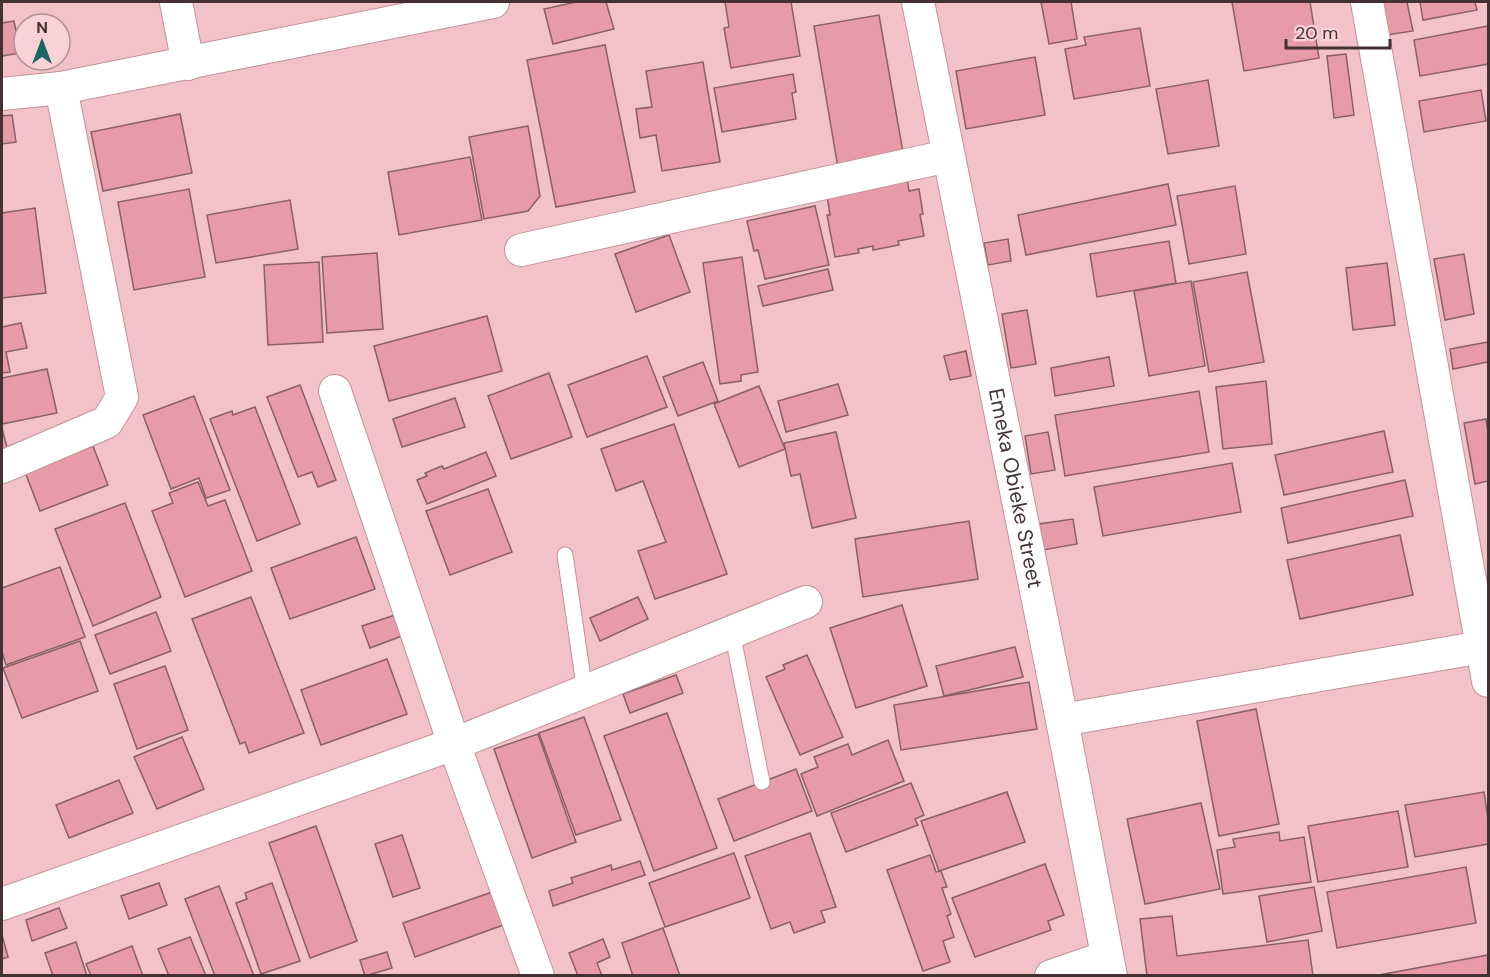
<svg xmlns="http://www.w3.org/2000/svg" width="1490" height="977" font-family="'DM Sans',sans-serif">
  <rect width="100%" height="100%" fill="#f3c1c8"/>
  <g fill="#e69ba7" stroke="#8a5f66" stroke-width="1.5">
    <polygon points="576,2 606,2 614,29 553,44 544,9"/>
    <polygon points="725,2 791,2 800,56 731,68 724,28 729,27"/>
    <polygon points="1041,2 1071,2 1077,39 1049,44"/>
    <polygon points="1232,2 1310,2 1319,58 1244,71"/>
    <polygon points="1381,2 1407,2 1413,31 1387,35"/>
    <polygon points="1420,2 1475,2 1477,10 1423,20"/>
    <polygon points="879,15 904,158 838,168 814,26"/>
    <polygon points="14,21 20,53 2,56 2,23"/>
    <polygon points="1488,26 1488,64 1420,76 1414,40"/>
    <polygon points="1140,28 1150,86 1074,99 1065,49 1086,45 1084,37"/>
    <polygon points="605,45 635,192 556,207 527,60"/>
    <polygon points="1346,54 1354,115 1334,118 1327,56"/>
    <polygon points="1035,57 1045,115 966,129 956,71"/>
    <polygon points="703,62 720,162 662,171 656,135 640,138 636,109 652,107 646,71"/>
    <polygon points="793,74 796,92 792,93 796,119 722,132 714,88"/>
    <polygon points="1208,80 1219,146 1168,154 1156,89"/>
    <polygon points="1481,90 1486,121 1424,132 1419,101"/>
    <polygon points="180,114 192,173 103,191 91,132"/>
    <polygon points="12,115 16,142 2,144 2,116"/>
    <polygon points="528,126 540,196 528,211 484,219 469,137"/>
    <polygon points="470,157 482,220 399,235 388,172"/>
    <polygon points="907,179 909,191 919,189 923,214 920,215 924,236 898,241 899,245 873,250 873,246 858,249 859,253 835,257 827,215 830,215 827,195"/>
    <polygon points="1168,184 1176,225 1026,255 1018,215"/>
    <polygon points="1235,186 1246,254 1189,264 1177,196"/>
    <polygon points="189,189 205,277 134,290 118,202"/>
    <polygon points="290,200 298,249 216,263 207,215"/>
    <polygon points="815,206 829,265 765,279 758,250 754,251 747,221"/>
    <polygon points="35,208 46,293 2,298 2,213"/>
    <polygon points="669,235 690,292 636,312 615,254"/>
    <polygon points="1008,239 1011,261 988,265 984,243"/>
    <polygon points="1169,241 1176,283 1097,297 1090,254"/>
    <polygon points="377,253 383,329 327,333 322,257"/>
    <polygon points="1464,254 1474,314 1445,320 1434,259"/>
    <polygon points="742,257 758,372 741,375 741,381 720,384 703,263"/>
    <polygon points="319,262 323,342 268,345 264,265"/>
    <polygon points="1387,263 1395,325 1353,330 1346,268"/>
    <polygon points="828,269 833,290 763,306 758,286"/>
    <polygon points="1247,272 1264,362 1209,372 1193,282"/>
    <polygon points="1191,281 1205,366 1149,376 1134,291"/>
    <polygon points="1027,310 1036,364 1011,368 1002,314"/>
    <polygon points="487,316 502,371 389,401 374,346"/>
    <polygon points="21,323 27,348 6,352 10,372 2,373 2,327"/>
    <polygon points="1488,342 1488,362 1453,369 1450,349"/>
    <polygon points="966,351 971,376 950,380 944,356"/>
    <polygon points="647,356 667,407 587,437 568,385"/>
    <polygon points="1109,357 1114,386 1055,396 1051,368"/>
    <polygon points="703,362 718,401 678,416 663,377"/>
    <polygon points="47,369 57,413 2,424 2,378"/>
    <polygon points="549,373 572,437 511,459 488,396"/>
    <polygon points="1266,381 1272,444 1223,449 1216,387"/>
    <polygon points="838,384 848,415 786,432 778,401"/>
    <polygon points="300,385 336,480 318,487 312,472 298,477 267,397"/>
    <polygon points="759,386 785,449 739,467 714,404"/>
    <polygon points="1199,391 1209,452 1065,476 1055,415"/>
    <polygon points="194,396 230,490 206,498 199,478 171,489 143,415"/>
    <polygon points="455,398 465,427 402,447 393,419"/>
    <polygon points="255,407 300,524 257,541 210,419 232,411 233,415"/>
    <polygon points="1486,419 1488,433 1488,481 1475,484 1464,423"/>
    <polygon points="674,424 727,574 655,599 638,551 666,542 643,481 616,491 601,449"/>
    <polygon points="2,428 10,459 2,461"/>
    <polygon points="1384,431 1393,472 1284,495 1275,455"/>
    <polygon points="836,432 856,518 812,528 800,474 791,476 784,443"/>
    <polygon points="1048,432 1055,470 1031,474 1025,436"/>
    <polygon points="93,446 108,485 40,511 25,472"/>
    <polygon points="486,452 496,476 427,504 417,480 427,476 425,473 442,466 444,469"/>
    <polygon points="1232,463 1241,512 1103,536 1094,487"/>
    <polygon points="1405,480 1413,516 1288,543 1281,508"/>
    <polygon points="198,482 208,506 225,500 252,571 185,597 152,511 173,503 169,493"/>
    <polygon points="488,489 512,552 450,575 426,511"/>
    <polygon points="125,503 161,597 93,626 55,529"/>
    <polygon points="1073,519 1077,544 1043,550 1039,524"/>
    <polygon points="969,521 978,579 863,597 855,539"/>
    <polygon points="1400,535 1413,595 1300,619 1287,560"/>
    <polygon points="356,537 375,589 290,619 271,568"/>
    <polygon points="60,567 85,637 6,665 2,652 2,588"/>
    <polygon points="251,597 304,733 249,753 245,742 240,744 192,619"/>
    <polygon points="638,597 648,619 600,641 590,618"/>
    <polygon points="902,605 927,686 856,708 830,628"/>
    <polygon points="156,612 171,651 110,674 95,635"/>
    <polygon points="395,615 402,636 370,648 362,626"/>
    <polygon points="80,641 98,691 22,718 3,668"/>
    <polygon points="1015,647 1023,677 944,696 936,666"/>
    <polygon points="807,655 843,737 800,755 766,677 785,669 783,665"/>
    <polygon points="387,659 407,714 321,745 301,690"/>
    <polygon points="165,666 188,730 137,749 114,684"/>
    <polygon points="676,675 683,693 630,713 623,694"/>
    <polygon points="1029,682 1037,729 901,750 894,705"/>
    <polygon points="1256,709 1279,824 1219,836 1197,721"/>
    <polygon points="667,713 717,848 654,871 604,736"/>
    <polygon points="584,717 621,820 576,835 539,733"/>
    <polygon points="538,734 576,842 532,858 494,749"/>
    <polygon points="182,737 204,789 157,809 134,757"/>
    <polygon points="888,740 904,781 817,816 801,774 818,767 814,757 848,744 852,755"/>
    <polygon points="796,769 812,811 734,841 718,799"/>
    <polygon points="119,780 133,813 69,838 56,805"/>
    <polygon points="911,783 924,815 915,819 918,825 846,852 831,813"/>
    <polygon points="1007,792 1025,842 939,871 921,821"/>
    <polygon points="1484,792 1488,819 1488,844 1415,857 1405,805"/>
    <polygon points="1201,803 1220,889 1145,904 1127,819"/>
    <polygon points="1398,811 1408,867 1318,882 1308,826"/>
    <polygon points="316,826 357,941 310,958 269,843"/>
    <polygon points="1279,832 1280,841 1304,837 1311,882 1223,894 1217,850 1235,847 1233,839"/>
    <polygon points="810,833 836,907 821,911 825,922 794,933 790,922 771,929 745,856"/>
    <polygon points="402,835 420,888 393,897 375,844"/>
    <polygon points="734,853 750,898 665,927 649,883"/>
    <polygon points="930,855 936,872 941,871 947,887 942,888 951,914 947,916 954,937 943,941 950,962 923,971 887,870"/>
    <polygon points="640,861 645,875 553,906 549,891 573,883 571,878 611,865 612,870"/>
    <polygon points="1045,864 1064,915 1048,921 1051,930 975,957 952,898"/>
    <polygon points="1466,867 1476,923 1337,948 1327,892"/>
    <polygon points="159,883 167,905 129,919 121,896"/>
    <polygon points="272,883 300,961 261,974 236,903 247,899 245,893"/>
    <polygon points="219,886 254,976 215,976 185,899"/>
    <polygon points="1314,887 1322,931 1267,942 1259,896"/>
    <polygon points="495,891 506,924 415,957 403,923"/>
    <polygon points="59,908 67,928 32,941 26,920"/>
    <polygon points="1172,916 1177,956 1308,940 1313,976 1147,976 1140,919"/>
    <polygon points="663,928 680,976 633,976 622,943"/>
    <polygon points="2,935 8,957 2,959"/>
    <polygon points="190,937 206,976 169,976 158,949"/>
    <polygon points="603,939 610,957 597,963 602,976 578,976 569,953"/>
    <polygon points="76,942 87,976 53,976 45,953"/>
    <polygon points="132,946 143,976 91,976 86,964"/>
    <polygon points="387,952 392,968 365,976 360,960"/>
    <polygon points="1488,955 1488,976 1373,976"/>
  </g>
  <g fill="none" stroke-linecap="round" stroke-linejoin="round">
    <defs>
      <g id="lane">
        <polyline points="565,555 585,692"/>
        <polyline points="732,632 762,782"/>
      </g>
      <g id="street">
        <polyline points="176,2 188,64"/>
        <path id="s1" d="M918 2 1062 720 1111 976"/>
        <polyline points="1367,2 1488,681"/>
        <polyline points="2,94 61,88 493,2"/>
        <polyline points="521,250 948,156"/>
        <polyline points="335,391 454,744 538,976"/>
        <polyline points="2,467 107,422 122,397 61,88"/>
        <polyline points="1062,720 1482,647"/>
        <polyline points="2,904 454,744 806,602"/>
        <polyline points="1051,976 1106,957"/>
      </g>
    </defs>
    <use href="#lane" stroke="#c29399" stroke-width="17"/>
    <use href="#street" stroke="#c29399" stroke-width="34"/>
    <use href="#lane" stroke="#fff" stroke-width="15"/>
    <use href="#street" stroke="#fff" stroke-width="32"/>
  </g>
  <g text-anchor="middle" stroke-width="6" stroke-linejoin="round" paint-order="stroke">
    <g font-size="21" fill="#443133" stroke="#fad1d7">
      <text dy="7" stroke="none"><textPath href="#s1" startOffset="496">Emeka Obieke Street</textPath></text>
    </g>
  </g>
  <rect width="1490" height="977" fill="none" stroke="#443133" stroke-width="6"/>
  <g transform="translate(42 42)"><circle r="28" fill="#fad1d7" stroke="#b19195" stroke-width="1.5"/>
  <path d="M0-4.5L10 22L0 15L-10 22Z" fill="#1b6763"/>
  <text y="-9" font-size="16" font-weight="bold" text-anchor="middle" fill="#443133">N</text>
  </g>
  <path d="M1286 39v9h104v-9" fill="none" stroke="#443133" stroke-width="3"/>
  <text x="1295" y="39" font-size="18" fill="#443133" stroke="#fad1d7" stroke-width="4.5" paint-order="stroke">20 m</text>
</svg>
